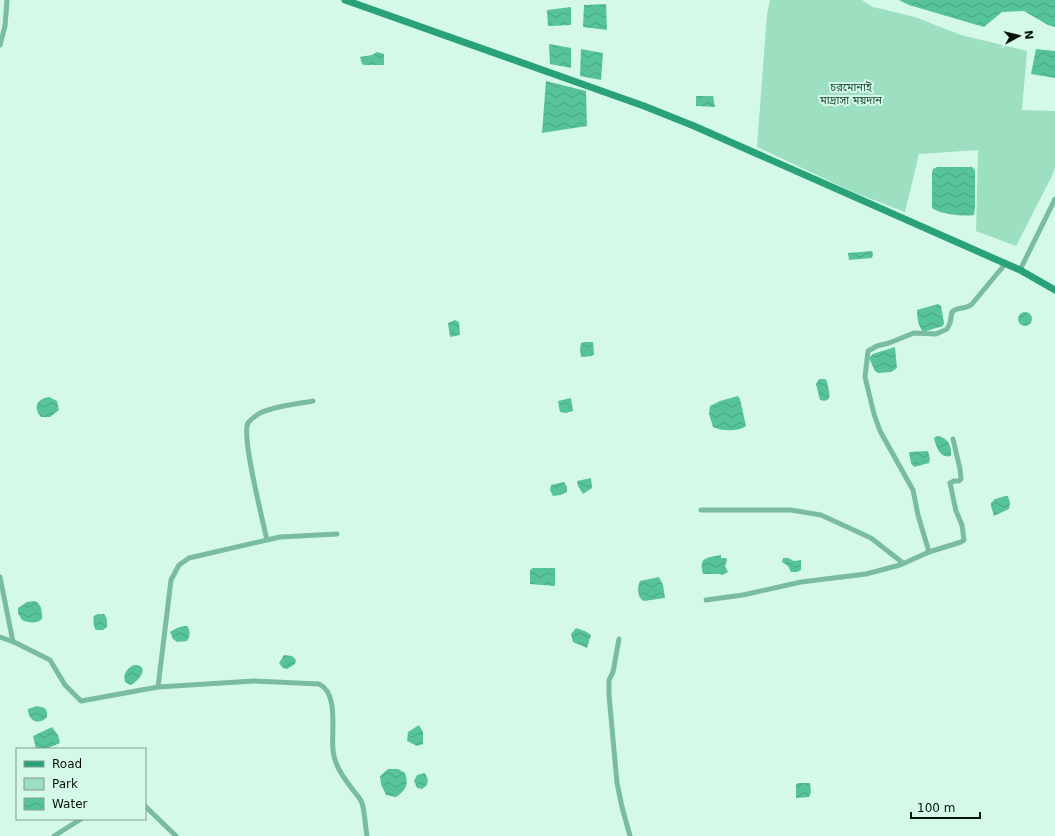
<svg xmlns="http://www.w3.org/2000/svg" width="1055" height="836" font-family="'DejaVu Sans','Noto Sans Bengali',sans-serif">
  <defs>
    <pattern id="water-waves" width="16" height="10" patternUnits="userSpaceOnUse"><rect width="16" height="10" fill="#56c399"/><path d="M0 5q4-4 8 0t8 0" fill="none" stroke="#49a783"/></pattern>
  </defs>
  <rect width="100%" height="100%" fill="#d5f9e8"/>
  <polygon fill="#9ddfc1" points="770,0 862,0 873,7 915,17 961,35 1027,51 1022,110 1055,111 1055,167 1052,176 1016,246 976,231 978,150 919,154 905,212 853,192 757,147 767,14"/>
  <g fill="url(#water-waves)">
    <polygon points="899,0 1055,0 1055,27 1048,25 1024,11 1002,12 984,27 909,5"/>
    <polygon points="606,4 607,30 583,27 584,5"/>
    <polygon points="571,7 571,25 548,26 547,10"/>
    <polygon points="549,44 571,48 571,68 550,64"/>
    <polygon points="581,49 603,53 601,80 580,76"/>
    <polygon points="1036,49 1055,51 1055,78 1031,74"/>
    <polygon points="377,52 384,54 384,65 364,65 362,64 360,57 372,55"/>
    <polygon points="546,81 586,91 587,126 542,133"/>
    <polygon points="696,96 713,96 715,107 696,106"/>
    <path d="M937 167H972L975 170V207L974 215C964 217 940 214 932 208V173L933 169Z"/>
    <polygon points="872,251 873,254 872,258 849,260 848,253"/>
    <path d="M938 304 941 306 944 323 943 326 923 332C918 326 917 317 917 310Z"/>
    <circle cx="1025" cy="319" r="7"/>
    <polygon points="455,320 459,322 460,335 450,337 448,323"/>
    <polygon points="585,342 593,342 594,354 592,356 581,357 580,349 581,343"/>
    <polygon points="895,347 897,368 891,372 878,373 875,371 869,358 873,354"/>
    <path d="M819 379H825L827 381C828 389 835 404 820 400L816 384Z"/>
    <path d="M738 396 740 399 746 426C738 432 721 431 713 427L709 414 710 406 720 401Z"/>
    <path d="M49 397 57 401 59 410 50 417H41C33 408 36 399 49 397Z"/>
    <polygon points="571,398 573,411 566,413 560,412 558,401"/>
    <path d="M937 436C948 437 952 446 951 456 940 459 936 447 934 438Z"/>
    <polygon points="928,451 930,459 929,463 914,467 911,463 909,452"/>
    <polygon points="591,478 592,488 583,494 578,486 577,481"/>
    <polygon points="564,482 567,487 567,492 560,495 553,496 550,490 551,485"/>
    <polygon points="1006,496 1008,496 1010,503 1009,509 994,516 991,506 991,503 995,499"/>
    <path d="M721 555V558H726L727 560 725 566 728 572 722 575 720 574H703C698 556 708 558 721 555Z"/>
    <polygon points="783,558 788,558 794,561 801,560 801,570 797,572 791,572 788,566 782,562"/>
    <polygon points="533,568 555,568 555,586 530,584 530,570"/>
    <path d="M659 577 663 585 665 598 644 601C637 598 637 587 640 581Z"/>
    <path d="M35 601C42 605 42 611 42 619 37 624 28 623 22 620L18 613V608L27 602Z"/>
    <path d="M98 614H104L107 619V627L103 630H96C93 625 93 621 94 616Z"/>
    <path d="M184 626H187C191 631 190 636 187 641L177 642 173 639 170 632 177 628Z"/>
    <polygon points="576,628 585,631 591,635 587,648 573,642 571,634"/>
    <polygon points="284,655 292,656 296,660 295,664 287,669 283,668 279,663"/>
    <path d="M134 665C151 665 139 682 130 685L125 682C123 674 126 669 134 665Z"/>
    <path d="M37 706 45 708 47 712V717C39 726 28 721 28 709Z"/>
    <polygon points="419,725 423,732 423,744 417,746 407,741 408,732"/>
    <polygon points="52,727 58,735 60,743 46,749 36,749 33,736"/>
    <path d="M388 769H398L405 773C409 785 406 790 396 797L386 795 381 784 380 776Z"/>
    <polygon points="425,773 428,780 427,785 422,789 417,788 414,781 417,775"/>
    <polygon points="799,783 810,783 811,792 809,797 796,798 796,784"/>
  </g>
  <g fill="none" stroke-linecap="round" stroke-linejoin="round">
    <g stroke="#7abc9f" stroke-width="5">
      <polyline points="0,45 5,26 7,0"/>
      <polyline points="1020,270 1055,199"/>
      <polyline points="701,510 791,510 821,515 871,538 903,563"/>
      <path d="M267 540C263 521 241 436 248 423 250 420 257 415 260 413 275 406 297 404 313 401"/>
      <path d="M929 552 918 515 913 490 880 431 874 414 865 377 868 351 877 346 889 343 914 333 936 334 947 329 950 323 952 312C958 306 966 310 972 304L1006 263"/>
      <polyline points="0,577 13,642"/>
      <polyline points="706,600 743,595 801,582 866,574 900,565 929,552 961,542 964,540 962,525 956,511 950,483 954,481 959,481 961,479 960,469 953,439"/>
      <path d="M0 637 14 642 50 660 65 685 81 701 158 687 254 681 319 684C339 693 331 732 333 750 334 765 344 778 353 790 356 794 360 798 362 803 365 813 365 825 367 836"/>
      <polyline points="619,639 613,672 609,680 609,695 617,783 622,807 630,836"/>
      <polyline points="158,687 171,580 179,565 189,558 280,537 337,534"/>
      <polyline points="145,806 176,836"/>
      <polyline points="54,836 81,819"/>
    </g>
    <polyline stroke="#2aa279" stroke-width="7" points="345,0 644,106 694,126 1020,270 1055,290"/>
  </g>
  <g text-anchor="middle" stroke-width="4" stroke-linejoin="round" paint-order="stroke">
    <g font-size="11" fill="#1d4a39" stroke="#d5f9e8">
      <text x="851" y="91">চরমোনাই<tspan x="851" dy="13">মাদ্রাসা ময়দান</tspan></text>
    </g>
  </g>
  <rect x="16" y="748" width="130" height="72" fill="#d5f9e8" stroke="#829d90"/>
  <rect x="24" y="761" width="20" height="6" fill="#2aa279" stroke="#829d90"/>
  <text x="52" y="768" font-size="12" fill="#06130d">Road</text>
  <rect x="24" y="778" width="20" height="12" fill="#9ddfc1" stroke="#829d90"/>
  <text x="52" y="788" font-size="12" fill="#06130d">Park</text>
  <rect x="24" y="798" width="20" height="12" fill="url(#water-waves)" stroke="#829d90"/>
  <text x="52" y="808" font-size="12" fill="#06130d">Water</text>
  <g transform="translate(1019 36) rotate(83)" stroke="#d5f9e8" stroke-width="3" paint-order="stroke">
  <path d="M0-3L7 15L0 10L-7 15Z" fill="#06130d"/>
  <text y="-6" font-size="11" font-weight="bold" text-anchor="middle" fill="#06130d">N</text>
  </g>
  <path d="M911 812v6h69v-6" fill="none" stroke="#06130d" stroke-width="2"/>
  <text x="917" y="812" font-size="12" fill="#06130d" stroke="#d5f9e8" stroke-width="3" paint-order="stroke">100 m</text>
</svg>
